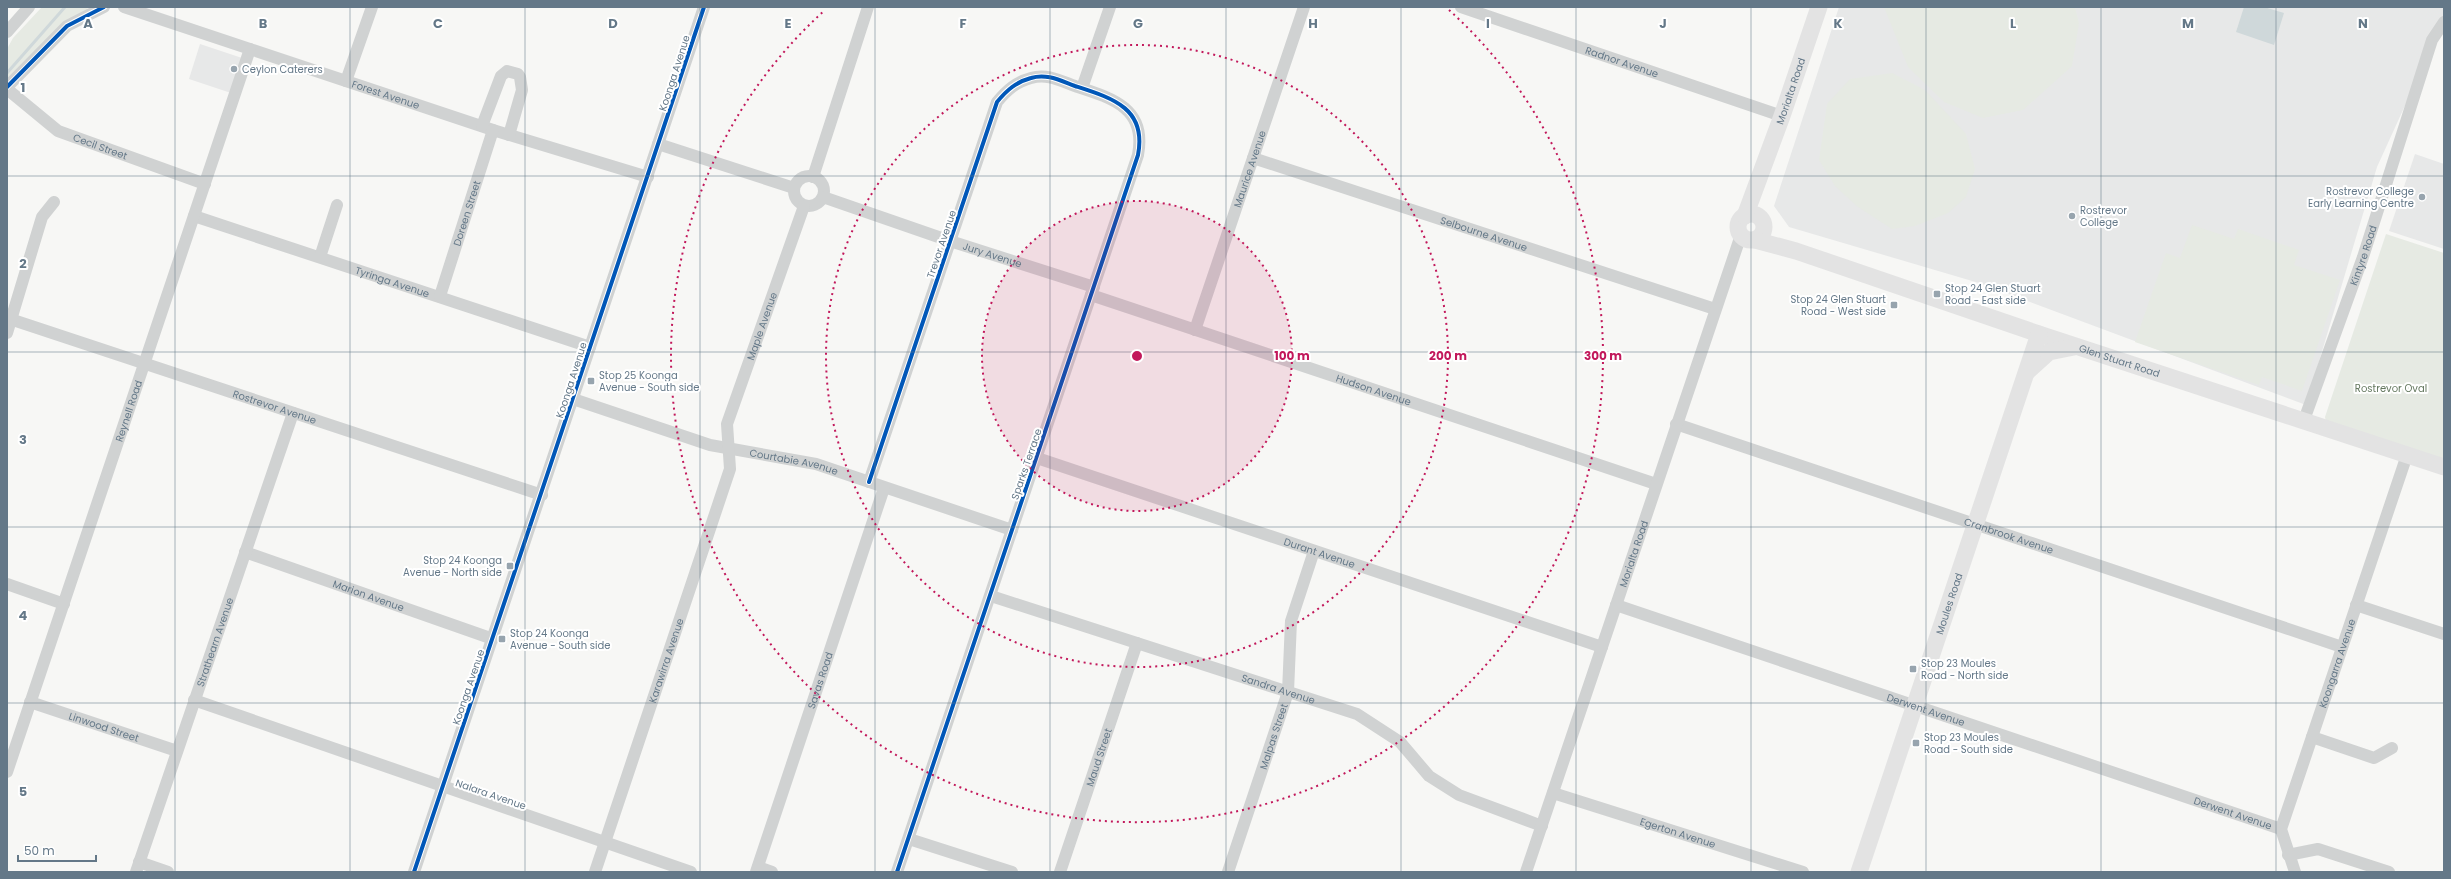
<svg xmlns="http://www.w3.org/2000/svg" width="2451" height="879" font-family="Poppins,sans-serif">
  <rect width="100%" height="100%" fill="#f7f7f5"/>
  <g fill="#e7e8e8">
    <polygon points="1839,7 2444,7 2444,20 2377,167 2306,405 1979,283 1789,227 1774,206"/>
    <polygon points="200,44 242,58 231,93 189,79"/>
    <polygon points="2415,154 2444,164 2444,249 2389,231"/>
  </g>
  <g fill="#e6eae3">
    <polygon points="42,7 84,7 91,10 7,84 7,49 13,38"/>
    <polygon points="1884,7 2075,7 2079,23 2072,66 2023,110 1983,118 1944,102 1908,67"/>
    <polygon points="1892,73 1925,90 1966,134 1975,169 1966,197 1948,213 1915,226 1892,229 1858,207 1835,186 1819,160 1827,104 1850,79"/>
    <polygon points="2192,225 2234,239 2238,229 2299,250 2294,265 2340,280 2302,391 2262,377 2259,385 2135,342 2166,253 2180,258"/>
    <polygon points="2386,234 2444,253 2444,462 2326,422 2325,417"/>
  </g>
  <polygon fill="#cfd8da" points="2244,7 2264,7 2284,13 2274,45 2236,32"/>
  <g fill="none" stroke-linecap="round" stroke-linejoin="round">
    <polyline stroke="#cfd8da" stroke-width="3" points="7,73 65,7"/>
    <g stroke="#d0d2d2" stroke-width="12">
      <path id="s1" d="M124 7 493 130 648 177"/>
      <path id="s2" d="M1461 7 1782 116"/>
      <polyline points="7,32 29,7"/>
      <polyline points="346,81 372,7"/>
      <polyline points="7,87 67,26 104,7"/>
      <polyline points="1082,88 1110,7"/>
      <path id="s3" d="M7 89 58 131 205 184"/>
      <polyline points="482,126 501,76 507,71 518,74 520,77 522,90 509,135"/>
      <polyline points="658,144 794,188"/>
      <path id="s4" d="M1253 158 1715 309"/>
      <circle cx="809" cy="191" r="15"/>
      <polyline points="813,177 868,7"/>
      <path id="s5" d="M823 197 950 241 1094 287"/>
      <path id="s6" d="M194 216 590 347"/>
      <polyline points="320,257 337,205"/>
      <path id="s7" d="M1091 295 1656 484"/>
      <path id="s8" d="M440 296 493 130"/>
      <path id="s9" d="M7 318 542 495"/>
      <path id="s10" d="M1195 330 1304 7"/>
      <polyline points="7,333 42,217 54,202"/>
      <path id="s11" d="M573 399 710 445 816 464 1012 530"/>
      <path id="s12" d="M2304 420 2363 257 2432 40 2444 22"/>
      <path id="s13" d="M1676 424 2342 647"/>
      <path id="s14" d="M1037 458 1602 647"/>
      <path d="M869 482 997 102C1007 90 1016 82 1031 78 1047 73 1061 81 1075 86 1112 98 1147 108 1138 155L897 872"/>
      <path id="s15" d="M245 552 493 639"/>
      <polyline points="7,584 64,604"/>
      <path id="s16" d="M991 596 1357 714 1400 742 1429 776 1459 795 1542 826"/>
      <path id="s17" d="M1616 605 2281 829"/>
      <polyline points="2356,605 2444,634"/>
      <polyline points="194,700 691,872"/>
      <path id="s18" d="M30 702 177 751"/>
      <polyline points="2312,737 2374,758 2392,748"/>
      <path id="s19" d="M7 772 250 49"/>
      <path id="s20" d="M1553 793 1803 872"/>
      <polyline points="909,839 1012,872"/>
      <polyline points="2288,855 2318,849 2389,872"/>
      <polyline points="139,862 168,872"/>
      <polyline points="758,867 772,872"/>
      <path id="s21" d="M136 872 293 413"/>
      <polyline points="414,872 704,7"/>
      <path id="s22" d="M595 872 730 469 727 424 804 206"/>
      <path id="s23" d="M756 872 884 488"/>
      <path id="s24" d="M1060 872 1137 643"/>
      <path id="s25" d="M1228 872 1288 692 1291 621 1314 551"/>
      <path id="s26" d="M1526 872 1741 235"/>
      <path id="s27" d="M2295 872 2281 829 2407 455"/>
    </g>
    <g stroke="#e3e3e3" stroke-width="17">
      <circle cx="1751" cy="227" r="13"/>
      <path id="s28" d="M1745 216 1782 116 1819 7"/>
      <path id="s29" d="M1755 240 1796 251 2039 334 2444 467"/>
      <polyline points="2028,371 2049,352 2074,347"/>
      <path id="s30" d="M1859 872 2039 334"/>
    </g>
    <defs>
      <g id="cycleway">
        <polyline points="7,87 67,26 104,7"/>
        <path d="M869 482 997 102C1007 90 1016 82 1031 78 1047 73 1061 81 1075 86 1112 98 1147 108 1138 155L897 872"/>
        <polyline points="414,872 704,7"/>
      </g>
    </defs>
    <use href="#cycleway" stroke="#fff" stroke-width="6"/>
    <use href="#cycleway" stroke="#0057b8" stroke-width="4"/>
  </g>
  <path fill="none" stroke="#647888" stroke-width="1" stroke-opacity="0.55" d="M175 7V872M350 7V872M525 7V872M700 7V872M875 7V872M1050 7V872M1226 7V872M1401 7V872M1576 7V872M1751 7V872M1926 7V872M2101 7V872M2276 7V872M7 176H2444M7 352H2444M7 527H2444M7 703H2444"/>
  <circle cx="1137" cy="356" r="155" fill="#c2185b" fill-opacity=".12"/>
  <g fill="none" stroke="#c2185b" stroke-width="2" stroke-dasharray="2 4">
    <circle cx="1137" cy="356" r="155"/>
    <circle cx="1137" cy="356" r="311"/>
    <path d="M1449 10A466 466 0 1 1 825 10"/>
  </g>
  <g fill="#97a4ae" stroke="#fff" stroke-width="1.5">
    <circle cx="234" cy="69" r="4"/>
    <circle cx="2422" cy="197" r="4"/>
    <circle cx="2072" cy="216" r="4"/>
    <rect x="1933" y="290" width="8" height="8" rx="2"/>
    <rect x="1890" y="301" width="8" height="8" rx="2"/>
    <rect x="587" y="377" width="8" height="8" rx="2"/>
    <rect x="506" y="562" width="8" height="8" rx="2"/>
    <rect x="498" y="635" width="8" height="8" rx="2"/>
    <rect x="1909" y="665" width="8" height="8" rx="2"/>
    <rect x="1912" y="739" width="8" height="8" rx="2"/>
  </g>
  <g text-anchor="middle" stroke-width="4" stroke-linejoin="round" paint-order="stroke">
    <g font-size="10" fill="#647888" stroke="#fff">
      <text dy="4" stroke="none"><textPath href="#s2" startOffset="170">Radnor Avenue</textPath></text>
      <text transform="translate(674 73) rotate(-72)" y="4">Koonga Avenue</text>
      <text dy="4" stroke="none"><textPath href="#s28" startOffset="133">Morialta Road</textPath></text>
      <text dy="4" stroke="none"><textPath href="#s1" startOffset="276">Forest Avenue</textPath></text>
      <text dy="4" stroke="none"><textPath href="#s3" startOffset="111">Cecil Street</textPath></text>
      <text dy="4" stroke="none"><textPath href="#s10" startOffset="170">Maurice Avenue</textPath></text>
      <text dy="4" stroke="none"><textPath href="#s8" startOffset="87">Doreen Street</textPath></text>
      <text dy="4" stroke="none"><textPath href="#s4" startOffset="243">Selbourne Avenue</textPath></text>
      <text transform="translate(941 244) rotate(-71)" y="4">Trevor Avenue</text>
      <text dy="4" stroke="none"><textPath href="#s5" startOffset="179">Jury Avenue</textPath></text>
      <text dy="4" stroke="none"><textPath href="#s12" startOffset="175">Kintyre Road</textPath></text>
      <text dy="4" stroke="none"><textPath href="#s6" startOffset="209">Tyringa Avenue</textPath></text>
      <text dy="4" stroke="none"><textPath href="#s22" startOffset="574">Maple Avenue</textPath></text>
      <text dy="4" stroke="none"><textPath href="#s29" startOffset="384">Glen Stuart Road</textPath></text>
      <text transform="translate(571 380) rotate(-72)" y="4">Koonga Avenue</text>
      <text dy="4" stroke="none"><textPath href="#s7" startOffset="298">Hudson Avenue</textPath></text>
      <text dy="4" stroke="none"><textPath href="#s9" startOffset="282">Rostrevor Avenue</textPath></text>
      <text dy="4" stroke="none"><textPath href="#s19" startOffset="381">Reynell Road</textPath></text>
      <text dy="4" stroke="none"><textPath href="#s11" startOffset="230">Courtabie Avenue</textPath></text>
      <text transform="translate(1026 464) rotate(-71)" y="4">Sparks Terrace</text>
      <text dy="4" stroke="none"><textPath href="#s13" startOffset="351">Cranbrook Avenue</textPath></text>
      <text dy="4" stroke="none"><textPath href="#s14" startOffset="298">Durant Avenue</textPath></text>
      <text dy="4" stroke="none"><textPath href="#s26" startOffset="336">Morialta Road</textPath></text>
      <text dy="4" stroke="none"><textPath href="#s15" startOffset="131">Marion Avenue</textPath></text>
      <text dy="4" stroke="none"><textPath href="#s30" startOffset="283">Moules Road</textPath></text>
      <text dy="4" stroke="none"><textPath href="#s21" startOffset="243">Strathearn Avenue</textPath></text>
      <text dy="4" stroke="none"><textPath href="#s22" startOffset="223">Karawirra Avenue</textPath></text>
      <text dy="4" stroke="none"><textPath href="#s27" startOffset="220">Koongarra Avenue</textPath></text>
      <text dy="4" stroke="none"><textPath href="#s23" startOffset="202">Savas Road</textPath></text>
      <text transform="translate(468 687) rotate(-71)" y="4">Koonga Avenue</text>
      <text dy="4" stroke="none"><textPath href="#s16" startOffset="302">Sandra Avenue</textPath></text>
      <text dy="4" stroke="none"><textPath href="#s17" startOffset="327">Derwent Avenue</textPath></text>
      <text dy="4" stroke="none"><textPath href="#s18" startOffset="78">Linwood Street</textPath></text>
      <text dy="4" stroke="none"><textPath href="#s25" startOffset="143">Malpas Street</textPath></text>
      <text dy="4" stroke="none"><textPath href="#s24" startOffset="121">Maud Street</textPath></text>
      <text transform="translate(491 794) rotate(19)" y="4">Nalara Avenue</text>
      <text dy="4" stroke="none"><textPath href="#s17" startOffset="651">Derwent Avenue</textPath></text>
      <text dy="4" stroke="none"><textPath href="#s20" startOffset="131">Egerton Avenue</textPath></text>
    </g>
    <g font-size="10" fill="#647888" stroke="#fff" text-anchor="start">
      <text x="242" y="73">Ceylon Caterers</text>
      <text x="2414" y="195" text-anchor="end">Rostrevor College<tspan x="2414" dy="12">Early Learning Centre</tspan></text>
      <text x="2080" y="214">Rostrevor<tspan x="2080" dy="12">College</tspan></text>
      <text x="1945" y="292">Stop 24 Glen Stuart<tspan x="1945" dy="12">Road - East side</tspan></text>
      <text x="1886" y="303" text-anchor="end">Stop 24 Glen Stuart<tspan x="1886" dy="12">Road - West side</tspan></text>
      <text x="599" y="379">Stop 25 Koonga<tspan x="599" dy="12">Avenue - South side</tspan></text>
      <text x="502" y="564" text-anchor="end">Stop 24 Koonga<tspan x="502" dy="12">Avenue - North side</tspan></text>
      <text x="510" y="637">Stop 24 Koonga<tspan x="510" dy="12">Avenue - South side</tspan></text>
      <text x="1921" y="667">Stop 23 Moules<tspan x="1921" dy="12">Road - North side</tspan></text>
      <text x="1924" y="741">Stop 23 Moules<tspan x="1924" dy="12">Road - South side</tspan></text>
    </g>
    <g font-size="10" fill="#657960" stroke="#fff">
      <text x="2391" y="392">Rostrevor Oval</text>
    </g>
  </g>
  <g font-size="13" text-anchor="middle" font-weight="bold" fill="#647888" stroke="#fff" stroke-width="4" stroke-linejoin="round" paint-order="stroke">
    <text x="88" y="28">A</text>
    <text x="263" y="28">B</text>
    <text x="438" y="28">C</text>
    <text x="613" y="28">D</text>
    <text x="788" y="28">E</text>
    <text x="963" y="28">F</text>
    <text x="1138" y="28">G</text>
    <text x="1313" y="28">H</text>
    <text x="1488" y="28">I</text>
    <text x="1663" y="28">J</text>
    <text x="1838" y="28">K</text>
    <text x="2013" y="28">L</text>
    <text x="2188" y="28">M</text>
    <text x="2363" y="28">N</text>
    <text x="23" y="92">1</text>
    <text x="23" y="268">2</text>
    <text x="23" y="444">3</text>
    <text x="23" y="620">4</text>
    <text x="23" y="796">5</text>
  </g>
  <circle cx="1137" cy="356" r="6" fill="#c2185b" stroke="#fff" stroke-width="2"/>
  <g font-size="12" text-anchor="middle" font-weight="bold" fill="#c2185b" stroke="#fff" stroke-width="4" stroke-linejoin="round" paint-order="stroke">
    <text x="1292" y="360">100 m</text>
    <text x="1448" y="360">200 m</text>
    <text x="1603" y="360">300 m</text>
  </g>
  <rect width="2451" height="879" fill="none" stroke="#647888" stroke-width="16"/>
  <path d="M18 855v6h78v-6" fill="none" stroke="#647888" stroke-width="2"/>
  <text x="24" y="855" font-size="12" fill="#647888" stroke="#ffffff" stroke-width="3" paint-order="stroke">50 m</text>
</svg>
